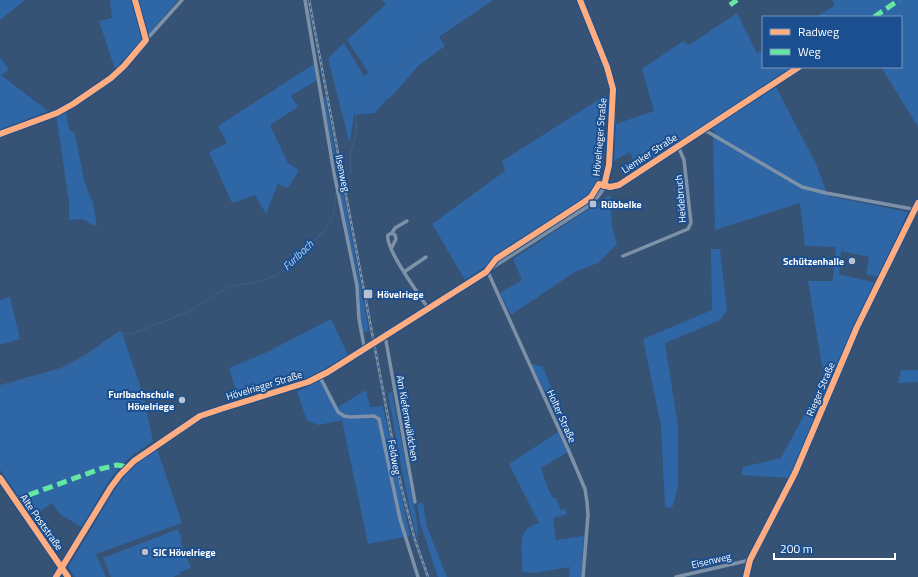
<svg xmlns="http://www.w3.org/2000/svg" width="918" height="577" font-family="'Titillium Web',sans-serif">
  <rect width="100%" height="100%" fill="#365274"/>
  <g fill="#2f66a5">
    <polygon points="0,0 25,0 0,20"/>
    <polygon points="110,0 178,0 146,37 115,69 99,21 112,18"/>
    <polygon points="382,0 493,0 439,37 445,46 418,66 392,96 386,100 375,113 354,115 350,141 349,141 328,58 344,43 364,76 369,73 347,40 386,4"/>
    <polygon points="832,0 918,0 918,127 881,67 901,67 901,17 816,17 835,5"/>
    <polygon points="737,13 757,53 763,50 763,67 794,67 637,170 630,152 614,161 616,124 654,111 642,69 683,41 689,45"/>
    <polygon points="0,57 9,70 1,75 48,111 0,130"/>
    <polygon points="314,64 317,80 291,96 298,107 270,125 288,163 299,170 288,188 278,184 266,214 255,195 232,203 209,152 227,143 218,126"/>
    <polygon points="775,85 817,166 828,196 908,212 878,277 866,274 869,257 841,251 839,274 876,283 860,314 791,478 741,475 743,467 781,458 824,378 808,281 833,281 836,247 805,246 800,203 715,230 713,137 716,132 711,129"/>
    <polygon points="606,95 603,165 601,176 594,190 590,196 577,206 465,280 432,224 505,171 502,161"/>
    <polygon points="325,97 340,178 338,179 323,98"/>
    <polygon points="66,112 69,129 75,134 84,180 89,194 93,202 97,227 82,219 69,220 69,202 56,114"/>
    <polygon points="342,185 369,331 363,332 361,321 359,286 339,189"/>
    <polygon points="610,195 612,227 617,244 598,263 575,272 511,315 500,293 522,280 513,259"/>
    <polygon points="711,249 720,249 727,311 720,320 665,343 678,426 678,487 672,508 665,507 661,426 643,339 712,310"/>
    <polygon points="10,297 20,339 0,345 0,300"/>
    <polygon points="331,319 348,355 319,372 306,378 238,398 229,368 267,352"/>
    <path d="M121 330 143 394 153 441C142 449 130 456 121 466 105 484 94 507 82 527L61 515 52 503 33 517 0 470V385L61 368 85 355Z"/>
    <polygon points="534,364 543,367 551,387 545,392 532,365"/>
    <polygon points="901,370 918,370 918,382 898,383"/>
    <polygon points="323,379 338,407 366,390 370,407 383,406 410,536 368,544 342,420 319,425 307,421 297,391 315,383"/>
    <path d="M392 392 417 522 418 542C405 493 397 442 388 393Z"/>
    <path d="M558 432 568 452 541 468 548 489 553 498H556L561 510 565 508 567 514 553 518 556 540 584 536 581 577H569L570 567 534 573 522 572C523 561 519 540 525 531 528 527 534 525 539 523L509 464Z"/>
    <path d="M157 449 182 523 96 554 106 577H75L68 567 118 484C129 469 141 460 157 449Z"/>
    <polygon points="417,503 423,503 427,527 447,577 438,577 420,523"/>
    <polygon points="178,529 182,540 180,541 191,568 180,572 180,574 173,577 111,577 103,558"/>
  </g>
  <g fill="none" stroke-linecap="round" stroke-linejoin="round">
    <g stroke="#3b618d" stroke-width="1">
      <polyline points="339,188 342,181 351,171 350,155 356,133 356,116 364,102 375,86 400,67 417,47 483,0"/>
      <polyline points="0,387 20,380 35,379 46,377 87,357 122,334 132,334 190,311 228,287 261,281 277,275 285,270 324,231 330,223 334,212 336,193"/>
    </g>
    <g stroke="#7d92a8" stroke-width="3.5">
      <polyline points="135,0 146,40"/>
      <polyline points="305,0 334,173 357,286 359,319 364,346 366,349"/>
      <polyline points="146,40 182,0"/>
      <polyline points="604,186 613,187 619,185 703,131 708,132 802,187 826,193 918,210"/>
      <polyline points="392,233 395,228 407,221"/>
      <path d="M391 249 396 239 395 235 392 233 388 235C384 247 420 296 428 308"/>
      <polyline points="623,256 688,229 691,223 684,160 678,146"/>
      <polyline points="487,270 568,449 585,489 587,502 588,515 583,577"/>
      <polyline points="404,272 426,257"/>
      <polyline points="384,337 386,341 415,502"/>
      <polyline points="320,377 338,412 344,416 351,417 374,416 379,419 400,519 418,577"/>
      <polyline points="0,478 62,568"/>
      <polyline points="676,577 750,560"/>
      <polyline points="746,577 750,560 795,473 857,327 918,203"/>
    </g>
    <g stroke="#798da4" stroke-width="5">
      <polyline points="494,264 498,259 509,254"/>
      <polyline points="62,568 68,577"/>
      <path d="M56 577 111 487 120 475 134 461 200 416 224 408 308 382 320 377 586 207C593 201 600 195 604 186 611 171 616 97 611 80 603 53 590 26 580 0"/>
    </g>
    <defs>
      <polyline id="rail" points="309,0 401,486 415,540 428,577"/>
    </defs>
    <use href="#rail" stroke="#7e92a7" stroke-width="2.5"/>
    <use href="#rail" stroke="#1b4f8f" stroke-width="1" stroke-dasharray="3" stroke-linecap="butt"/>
    <g stroke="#66e7a1" stroke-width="5" stroke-dasharray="10 5" stroke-linecap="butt">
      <polyline points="730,5 737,0"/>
      <polyline points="874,17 899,0"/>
      <polyline points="15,500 100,469 117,465 123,466 126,468"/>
    </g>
    <defs>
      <g id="cycleway">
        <polyline points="580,0 607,67 613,89 609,165 604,186"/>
        <polyline points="0,134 57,113 73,104 111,78 124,66 146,40 135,0"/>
        <polyline points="0,478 68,577"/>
        <polyline points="56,577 111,487 120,475 134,461 200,416 224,408 308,382 328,372 486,272 496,259 584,202 591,197 599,184 610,187 619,185 799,67"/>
        <polyline points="746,577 750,560 795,473 857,327 918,203"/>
      </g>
    </defs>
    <use href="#cycleway" stroke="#1b4f8f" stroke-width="8"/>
    <use href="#cycleway" stroke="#ffac80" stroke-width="6"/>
  </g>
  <g fill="#b9c2ce" stroke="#1b4f8f" stroke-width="1.5">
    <rect x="589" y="200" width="8" height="8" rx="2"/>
    <circle cx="852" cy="261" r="4"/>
    <rect x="363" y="289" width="10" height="10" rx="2"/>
    <circle cx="182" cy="400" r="4"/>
    <circle cx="145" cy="552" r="4"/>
  </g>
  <g text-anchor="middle" stroke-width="4" stroke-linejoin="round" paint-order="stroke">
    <g font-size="10" fill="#fff" stroke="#1b4f8f">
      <text transform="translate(599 137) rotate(-85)" y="4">Hövelrieger Straße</text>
      <text transform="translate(649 153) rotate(-33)" y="4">Liemker Straße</text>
      <text transform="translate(343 173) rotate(78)" y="4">Ilsenweg</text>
      <text transform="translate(680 199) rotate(-95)" y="4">Heidebruch</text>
      <text transform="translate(264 385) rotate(-17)" y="4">Hövelrieger Straße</text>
      <text transform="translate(820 389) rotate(-67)" y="4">Rieger Straße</text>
      <text transform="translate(562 416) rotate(66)" y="4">Holter Straße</text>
      <text transform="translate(408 418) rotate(80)" y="4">Am Kiefernwäldchen</text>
      <text transform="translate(395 457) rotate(80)" y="4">Feldweg</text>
      <text transform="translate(42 522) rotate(55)" y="4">Alte Poststraße</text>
      <text transform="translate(711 560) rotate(-13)" y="4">Eisenweg</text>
    </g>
    <g font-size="10" font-weight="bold" fill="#fff" stroke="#1b4f8f" text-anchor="start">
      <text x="601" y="208">Rübbelke</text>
      <text x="844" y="265" text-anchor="end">Schützenhalle</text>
      <text x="377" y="298">Hövelriege</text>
      <text x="174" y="398" text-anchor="end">Furlbachschule<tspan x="174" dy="12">Hövelriege</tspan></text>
      <text x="153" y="556">SJC Hövelriege</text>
    </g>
    <g font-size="11" font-style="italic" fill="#b5d3f5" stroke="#1b4f8f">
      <text transform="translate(298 255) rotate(-44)" y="4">Furlbach</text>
    </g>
  </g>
  <rect x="762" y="16" width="140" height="52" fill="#1b4f8f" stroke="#7695bc"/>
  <rect x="770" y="29" width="20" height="6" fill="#ffac80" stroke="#7695bc"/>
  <text x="798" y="36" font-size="12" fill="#ffffff">Radweg</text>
  <rect x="770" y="49" width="20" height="6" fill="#66e7a1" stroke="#7695bc"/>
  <text x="798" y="56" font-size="12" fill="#ffffff">Weg</text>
  <path d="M774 553v6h121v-6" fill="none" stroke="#ffffff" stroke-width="2"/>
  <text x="780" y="553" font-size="12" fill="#ffffff" stroke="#1b4f8f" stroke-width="3" paint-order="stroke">200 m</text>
</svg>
